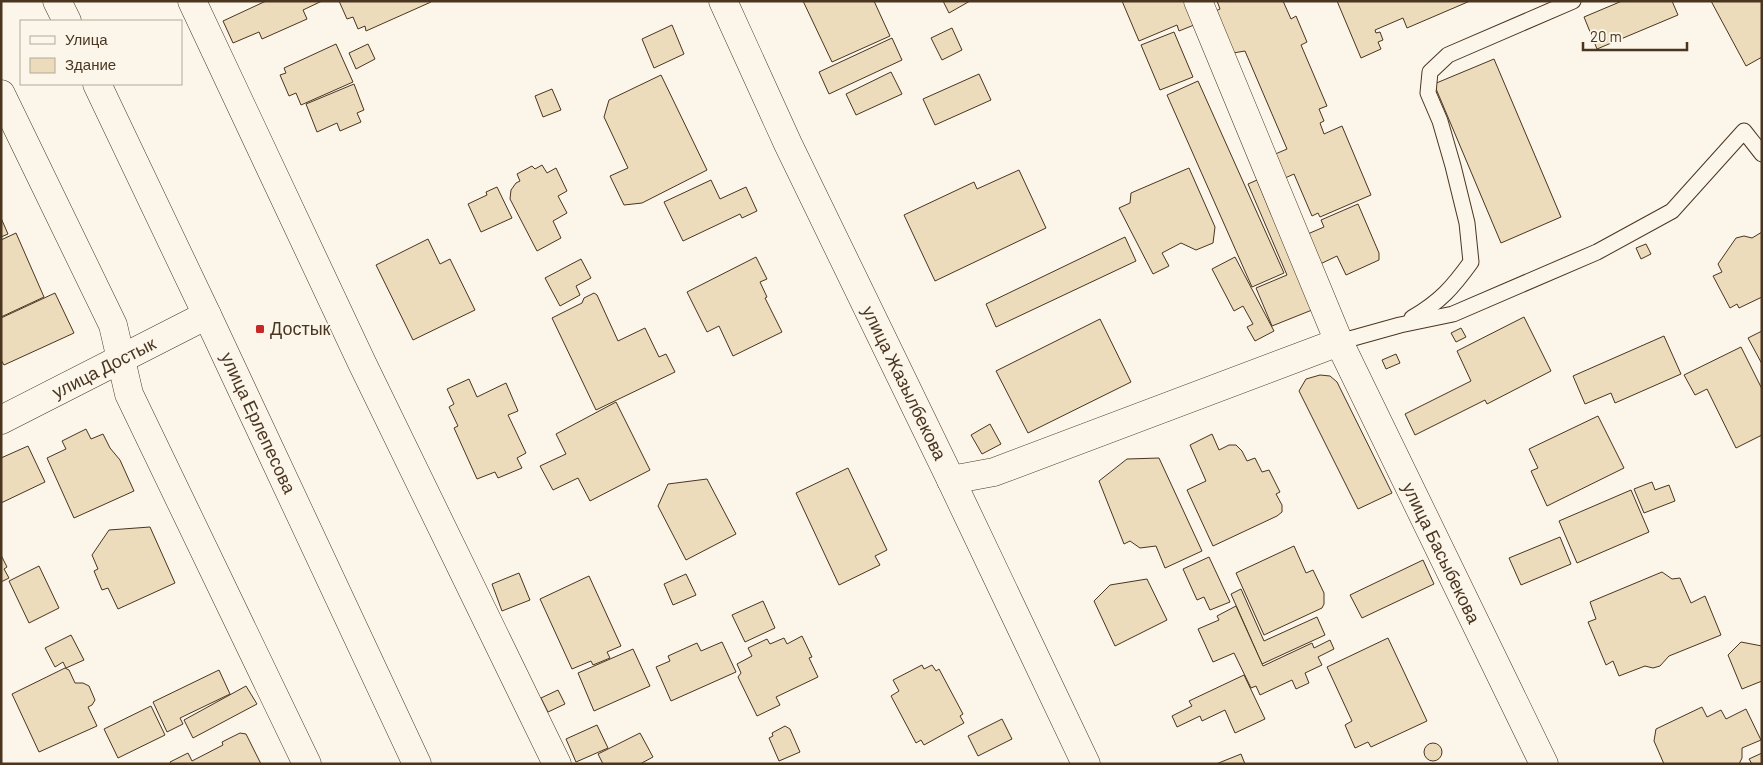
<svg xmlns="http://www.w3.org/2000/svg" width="1763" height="765" font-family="Barlow,sans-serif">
  <rect width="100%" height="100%" fill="#fbf6e9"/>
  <g fill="#ecdcbc" stroke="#4a3520">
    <polygon points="266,1 322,1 303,10 307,19 262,39 259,32 233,43 223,21"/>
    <polygon points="339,1 430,1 431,2 366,31 365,26 358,29 353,17 347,19"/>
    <polygon points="803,1 874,1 890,36 832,62"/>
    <polygon points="943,1 970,1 949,13"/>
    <polygon points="1122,1 1184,1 1194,25 1179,31 1177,25 1139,41"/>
    <polygon points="1217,1 1283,1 1291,19 1296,16 1307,42 1301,45 1327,106 1319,109 1324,121 1320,123 1324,134 1342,126 1371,195 1320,217 1318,213 1312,216 1294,174 1276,182 1266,158 1287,149 1245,51 1227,54 1209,14 1220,9"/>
    <polygon points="1337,1 1470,1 1407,28 1403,18 1375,30 1376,33 1380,32 1383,40 1378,42 1381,49 1361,58"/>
    <polygon points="1622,1 1672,1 1678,15 1597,49 1584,17"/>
    <polygon points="1711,1 1762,1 1762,57 1746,66"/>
    <polygon points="672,25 684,54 654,68 642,39"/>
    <polygon points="952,28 962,50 942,60 931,38"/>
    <polygon points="1174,32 1193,77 1160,90 1141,45"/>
    <polygon points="892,38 902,60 829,94 819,72"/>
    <polygon points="336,44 353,82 301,105 296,93 289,96 280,75 286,73 284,68"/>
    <polygon points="368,44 375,59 356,69 349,53"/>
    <polygon points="1494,59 1561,217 1501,243 1434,84"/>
    <polygon points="891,72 902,94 856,115 846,94"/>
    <polygon points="979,74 991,100 935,125 923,99"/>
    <polygon points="661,75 707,170 642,203 624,205 610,176 628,168 604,117 609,100"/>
    <polygon points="1198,81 1284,273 1252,287 1167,95"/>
    <polygon points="354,84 364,110 357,113 361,122 340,131 337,123 317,132 306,104"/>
    <polygon points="552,89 561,110 543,117 535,96"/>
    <polygon points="542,165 547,173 556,168 567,191 558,196 567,213 553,221 561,238 537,251 510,199 511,190 516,183 520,181 517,174 532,166 535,169"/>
    <polygon points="1189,168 1215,227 1213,243 1196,250 1181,243 1162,253 1169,266 1153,274 1119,208 1130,203 1131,193"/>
    <polygon points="1019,170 1046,228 935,281 904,215 974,182 977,189"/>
    <polygon points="711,180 720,199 746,187 757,211 742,218 740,214 683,241 664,202"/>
    <polygon points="1257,180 1312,310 1272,326 1256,288 1287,275 1248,184"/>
    <polygon points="497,187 512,218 481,232 468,204 487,195 486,192"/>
    <polygon points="1358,204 1379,253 1379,260 1346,275 1337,256 1316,266 1303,236 1324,227 1321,220"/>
    <polygon points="1,218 8,234 1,237"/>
    <polygon points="1762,232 1762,297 1739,308 1737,304 1730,308 1713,276 1722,272 1718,264 1736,238 1744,236 1752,238"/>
    <polygon points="16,233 44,297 1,317 1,240"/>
    <polygon points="1125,237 1136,261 996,327 986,304"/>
    <polygon points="428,239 440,264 450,259 475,310 413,340 376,265"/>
    <polygon points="1646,244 1651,254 1641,259 1636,248"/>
    <polygon points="756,257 767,279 760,282 767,297 765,298 782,332 733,356 719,326 707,332 687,292"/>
    <polygon points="1235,257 1274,331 1255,341 1247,327 1253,324 1243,306 1234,311 1212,269"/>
    <polygon points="581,259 591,278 576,286 580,295 560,306 545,278"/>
    <polygon points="55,293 74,333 4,365 1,360 1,318"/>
    <polygon points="594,293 597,295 618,341 645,328 659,357 666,354 675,372 596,410 552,318 582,303 584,298"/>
    <polygon points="1524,317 1551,371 1487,404 1485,400 1415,435 1405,414 1471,381 1457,351"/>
    <polygon points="1100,319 1131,382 1028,433 996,371"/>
    <polygon points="1461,328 1466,337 1456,342 1451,333"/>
    <polygon points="1762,331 1762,364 1748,338"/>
    <polygon points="1664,336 1681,374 1615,403 1611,393 1585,404 1573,376"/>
    <polygon points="1741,347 1762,389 1762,435 1736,448 1707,389 1695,395 1684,375"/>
    <polygon points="1396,354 1400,363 1386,369 1382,360"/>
    <polygon points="1320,375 1330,376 1337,382 1392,493 1358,509 1299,391 1306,379"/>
    <polygon points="469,379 477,397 506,383 518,411 508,415 526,453 517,458 522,468 498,478 495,472 477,479 454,428 458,426 449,407 454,404 447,389"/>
    <polygon points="616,402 650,470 590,501 578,478 553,490 540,466 566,454 556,434"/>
    <polygon points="1598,416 1624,468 1547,506 1531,471 1538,468 1529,449"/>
    <polygon points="990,424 1001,444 982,454 971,435"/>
    <polygon points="86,429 91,439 103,434 110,448 120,460 134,491 74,518 47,458 66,449 62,441"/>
    <polygon points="1212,434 1219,450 1229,445 1236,445 1242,451 1247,461 1255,458 1262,472 1269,470 1280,492 1276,494 1282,505 1282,512 1277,516 1213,546 1187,490 1206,481 1190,445"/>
    <polygon points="28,446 45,482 1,503 1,458"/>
    <polygon points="1159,458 1202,551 1165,568 1156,546 1140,548 1130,541 1124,544 1099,481 1127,459"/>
    <polygon points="848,468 887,550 875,556 880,565 839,585 796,493"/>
    <polygon points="707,479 736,534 686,560 658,506 668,484"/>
    <polygon points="1652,482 1655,490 1669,485 1675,501 1644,513 1634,489"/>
    <polygon points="1631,490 1649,532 1577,563 1559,521"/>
    <polygon points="150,527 175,583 118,609 108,588 102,590 94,571 98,569 92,555 109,530"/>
    <polygon points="1560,537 1571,564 1521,585 1509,558"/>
    <polygon points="1294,546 1306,573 1313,570 1324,593 1324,604 1322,608 1264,635 1236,573"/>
    <polygon points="1,555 7,567 4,569 9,578 1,582"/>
    <polygon points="1209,557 1230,602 1210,610 1204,597 1197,600 1183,569"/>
    <polygon points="1423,560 1434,584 1362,618 1350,595"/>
    <polygon points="39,566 59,608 29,623 9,581"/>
    <polygon points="1662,572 1672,579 1680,578 1691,603 1705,596 1721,635 1669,656 1660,666 1653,668 1645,666 1619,676 1613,661 1606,665 1588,622 1596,619 1590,602"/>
    <polygon points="519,573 530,600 502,611 492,584"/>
    <polygon points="686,574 696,595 673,605 664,584"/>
    <polygon points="589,576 621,646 607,652 610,658 593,665 591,661 572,669 540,599"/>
    <polygon points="1147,579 1167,620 1115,646 1094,601 1110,585"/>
    <polygon points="1241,589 1264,641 1317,617 1325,635 1262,664 1231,594"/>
    <polygon points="763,601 775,628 745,642 732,615"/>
    <polygon points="1236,606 1263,666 1312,643 1314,648 1330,640 1334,649 1318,657 1322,665 1305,673 1309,683 1296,689 1292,680 1260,695 1256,686 1251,688 1234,653 1213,662 1198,629 1219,620 1217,616"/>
    <polygon points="71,635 84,660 66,668 63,662 55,667 45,648"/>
    <polygon points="802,636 812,657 809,658 818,677 776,697 780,705 757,716 738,677 741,673 737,664 752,656 748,648 767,639 770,644 784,638 787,644"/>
    <polygon points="1388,638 1427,721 1371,747 1368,742 1355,748 1345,725 1352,721 1327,667"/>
    <polygon points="722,642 736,672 671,701 656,667 670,661 668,656 697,643 701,651"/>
    <polygon points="1741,642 1762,646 1762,681 1742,689 1728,655"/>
    <polygon points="633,649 650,686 594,711 578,673"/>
    <polygon points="922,665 924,669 932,665 936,671 939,669 963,714 960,716 964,723 924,745 921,740 916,743 891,696 899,691 893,680"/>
    <polygon points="65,668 69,670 75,683 83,683 89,686 95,700 92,705 88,707 97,726 39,752 12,694"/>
    <polygon points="219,670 230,694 180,718 183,724 167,732 153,702"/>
    <polygon points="1244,675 1265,719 1235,733 1225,710 1202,721 1200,716 1177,727 1172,716 1192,706 1189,701"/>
    <polygon points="246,686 257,704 193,738 184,720"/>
    <polygon points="558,690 565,704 548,712 541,698"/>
    <polygon points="151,706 165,735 118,758 104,729"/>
    <polygon points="1702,707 1707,717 1721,710 1726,719 1746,709 1761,740 1742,748 1742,758 1739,764 1664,764 1654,741 1656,729"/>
    <polygon points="1002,719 1012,739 978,756 968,736"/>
    <polygon points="597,725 608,748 576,762 566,739"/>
    <polygon points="785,726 790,729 800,752 779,761 769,738 773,736 772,733"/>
    <polygon points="240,733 246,734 261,764 171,764 170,762 188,753 192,761 223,745 222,742"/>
    <polygon points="640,733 653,757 640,764 603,764 598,754"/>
    <circle cx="1433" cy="752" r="9"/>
    <polygon points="1762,753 1762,764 1752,764 1749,759"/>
    <polygon points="1241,754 1245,764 1216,764"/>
  </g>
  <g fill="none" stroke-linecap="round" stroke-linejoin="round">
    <defs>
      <g id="lane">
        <path d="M1412 318C1440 302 1453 287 1471 262L1467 223 1453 166 1440 121 1428 93 1430 72 1448 55 1573 1"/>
        <polyline points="1339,342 1400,325 1453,314 1597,252 1672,211 1744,131 1762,154"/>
      </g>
      <g id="street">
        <polyline points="192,1 362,363 557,764"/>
        <polyline points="723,1 788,144 951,480 1086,764"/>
        <polyline points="1198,1 1339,342 1544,764"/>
        <polyline points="1,94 113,325 129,394 307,764"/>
        <polyline points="1,420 207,315"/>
        <polyline points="951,480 994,472 1339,342"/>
      </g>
      <g id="secondary">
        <polyline points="57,1 67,21"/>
        <polyline points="97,84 207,315 417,764"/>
      </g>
    </defs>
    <use href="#lane" stroke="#4a3520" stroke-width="17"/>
    <use href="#street" stroke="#4a3520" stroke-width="29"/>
    <use href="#secondary" stroke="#4a3520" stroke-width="29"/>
    <use href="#lane" stroke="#fbf6e9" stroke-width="15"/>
    <use href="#street" stroke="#fbf6e9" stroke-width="28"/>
    <use href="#secondary" stroke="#fbf6e9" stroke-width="28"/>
  </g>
  <rect fill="#c62828" stroke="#fbf6e9" stroke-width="2" x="255" y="324" width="10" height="10" rx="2.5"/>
  <g text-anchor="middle" stroke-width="4" stroke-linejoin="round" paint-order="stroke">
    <g font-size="18" fill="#4a3520" stroke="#fbf6e9" text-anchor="start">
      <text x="270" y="335">Достык</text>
    </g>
    <g font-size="18" fill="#4a3520" stroke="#fbf6e9">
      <text transform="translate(104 368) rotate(-27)" y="6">улица Достык</text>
      <text transform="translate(904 383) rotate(64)" y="6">улица Жазылбекова</text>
      <text transform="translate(258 423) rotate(65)" y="6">улица Ерлепесова</text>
      <text transform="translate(1441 553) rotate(64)" y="6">улица Басыбекова</text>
    </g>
  </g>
  <rect width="1763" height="765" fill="none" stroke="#4a3520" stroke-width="5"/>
  <rect x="20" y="20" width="162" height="65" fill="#fbf6e9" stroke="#b4a999"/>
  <rect x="30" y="36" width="25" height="8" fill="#fbf6e9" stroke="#b4a999"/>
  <text x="65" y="45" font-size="15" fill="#4a3520">Улица</text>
  <rect x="30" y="58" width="25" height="15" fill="#ecdcbc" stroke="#b4a999"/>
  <text x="65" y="70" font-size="15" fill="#4a3520">Здание</text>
  <path d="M1583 42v8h104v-8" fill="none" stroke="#4a3520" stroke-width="2.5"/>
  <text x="1590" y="42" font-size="15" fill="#4a3520" stroke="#fbf6e9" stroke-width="4" paint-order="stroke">20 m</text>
</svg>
